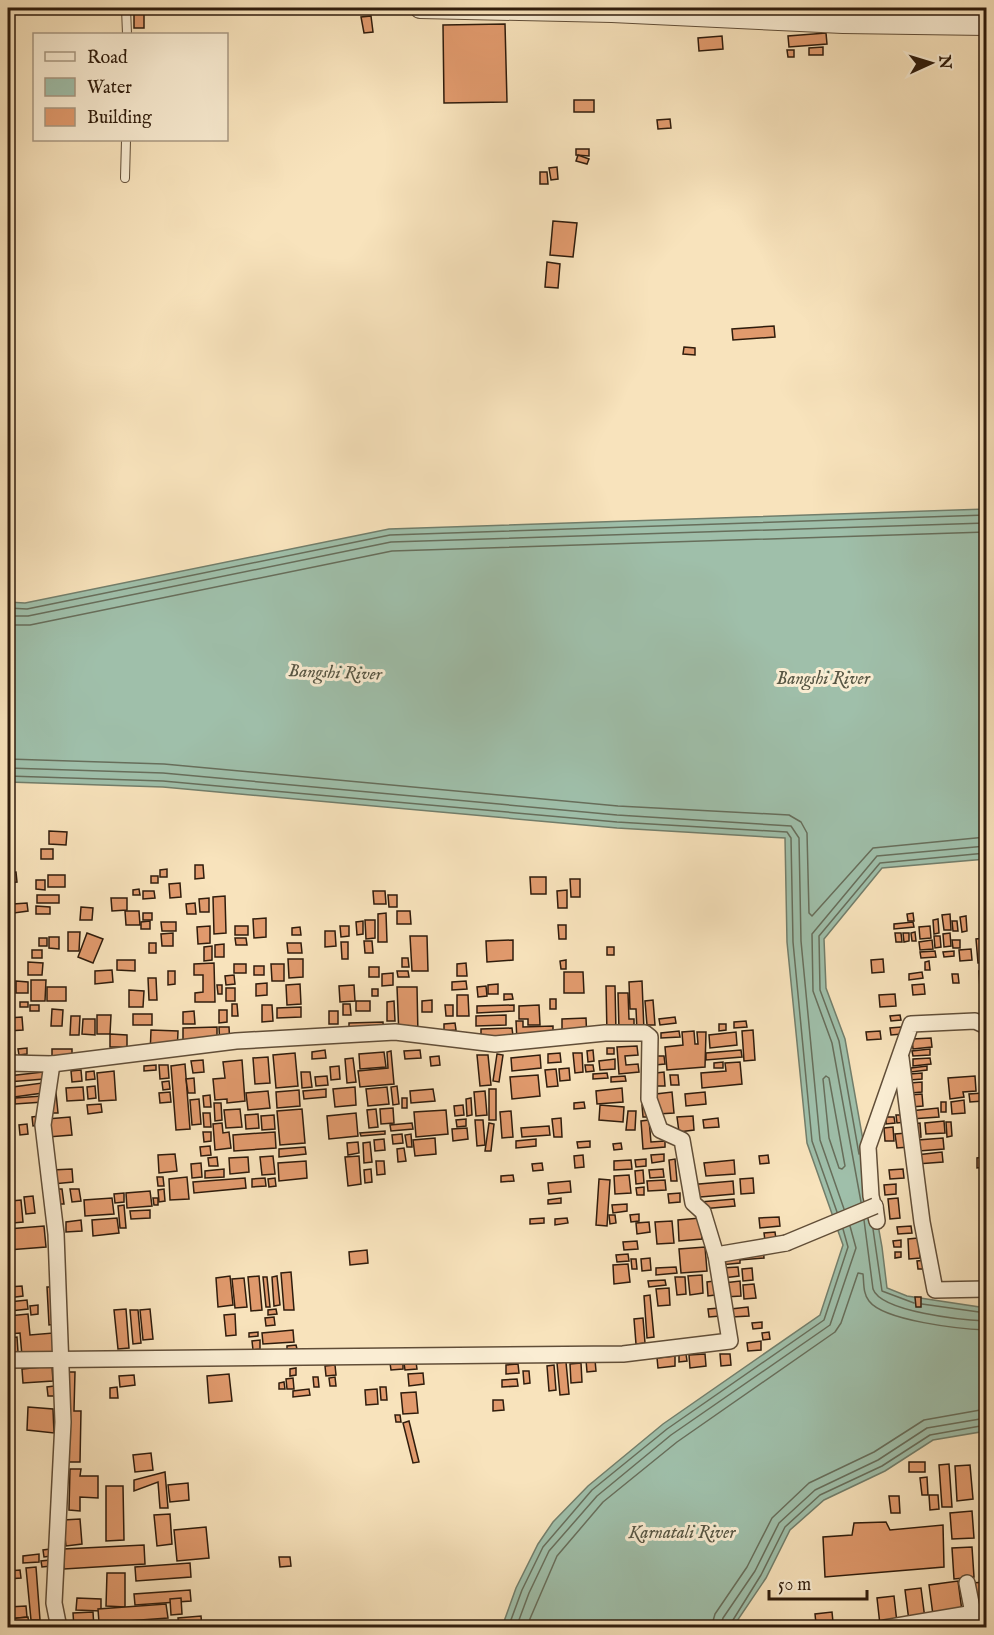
<svg xmlns="http://www.w3.org/2000/svg" width="994" height="1635" font-family="'IM FELL English',serif">
  <rect width="100%" height="100%" fill="#f8e3bc"/>
  <filter id="stains"><feTurbulence type="fractalNoise" baseFrequency=".00333" numOctaves="4"/><feColorMatrix values="0 0 0 0 .2 0 0 0 0 .09 0 0 0 0 .02 0 0 0 .5 -.17"/></filter>
  <radialGradient id="worn" r=".72"><stop offset=".6" stop-color="#630" stop-opacity="0"/><stop offset="1" stop-color="#630" stop-opacity=".3"/></radialGradient>
  <polygon fill="#9fbfaa" stroke="#727e6b" stroke-width="1.5" points="986,509 986,859 882,868 824,939 826,988 845,1039 882,1247 887,1288 907,1296 986,1308 986,1431 933,1440 885,1471 824,1500 790,1530 766,1578 733,1627 502,1627 516,1588 538,1544 553,1522 588,1486 663,1424 820,1315 843,1245 807,1143 787,942 785,838 617,828 163,787 8,782 8,602 25,603 389,529"/>
  <g fill="none" stroke-linecap="round" stroke-linejoin="round">
    <g stroke="#676e5b" stroke-width="1.5">
      <polyline points="8,608 27,609 390,535 986,515"/>
      <polyline points="8,616 28,616 391,542 986,523"/>
      <polyline points="8,625 30,625 392,551 986,532"/>
      <polyline points="8,759 164,764 618,806 789,815 801,822 807,833 809,913 812,916 873,848 986,837"/>
      <polyline points="8,768 163,773 617,815 791,826 799,838 801,941 820,1140 844,1209"/>
      <polyline points="8,776 163,781 617,822 787,832 791,838 793,942 812,1141 837,1212"/>
      <polygon points="826,1076 829,1078 845,1166 842,1169 839,1168 829,1138 823,1079"/>
      <polyline points="859,1154 839,1041 820,990 819,936 880,863 986,853"/>
      <polyline points="861,1202 832,1043 813,991 812,934 877,856 986,846"/>
      <path d="M864 1220 873 1289C881 1312 963 1320 986 1321"/>
      <polyline points="873,1229 882,1291 914,1303"/>
      <polyline points="922,1304 986,1313"/>
      <polyline points="508,1628 522,1590 543,1547 592,1490 667,1429 824,1320 848,1247 843,1229"/>
      <polyline points="516,1628 529,1593 549,1551 597,1496 671,1435 830,1325 856,1248 850,1226"/>
      <path d="M526 1628 557 1556 603 1502 677 1442 835 1332 841 1323 858 1273 863 1274C864 1283 863 1294 869 1301 884 1321 961 1329 986 1330"/>
      <polyline points="711,1628 715,1614 747,1567 772,1518 809,1483 874,1452 924,1420 986,1409"/>
      <polyline points="720,1628 723,1618 755,1571 779,1523 815,1490 878,1460 927,1428 986,1418"/>
      <polyline points="728,1628 761,1575 785,1527 820,1495 882,1466 930,1435 986,1425"/>
    </g>
  </g>
  <g fill="#e19a6d" stroke="#2f1c0c" stroke-width="1.5">
    <polygon points="971,8 986,8 986,17 972,19"/>
    <rect x="134" y="13" width="10" height="15"/>
    <polygon points="371,16 373,32 364,33 361,17"/>
    <polygon points="505,24 507,102 444,103 443,25"/>
    <polygon points="826,33 827,44 789,47 788,36"/>
    <polygon points="722,36 723,49 699,51 698,38"/>
    <polygon points="823,47 823,55 809,55 809,48"/>
    <polygon points="787,50 794,50 794,57 788,57"/>
    <rect x="574" y="100" width="20" height="12"/>
    <polygon points="670,119 671,128 658,129 657,120"/>
    <polygon points="576,149 589,149 589,156 576,155"/>
    <polygon points="578,155 589,159 587,164 576,161"/>
    <polygon points="557,167 558,179 551,180 549,168"/>
    <polygon points="540,172 547,172 548,184 540,184"/>
    <polygon points="553,221 577,223 573,257 550,255"/>
    <polygon points="547,262 560,264 558,288 545,287"/>
    <polygon points="774,326 775,337 733,340 732,329"/>
    <polygon points="684,347 695,348 695,355 683,354"/>
    <polygon points="49,831 67,832 66,845 49,844"/>
    <rect x="41" y="849" width="12" height="10"/>
    <polygon points="195,865 203,865 204,878 195,879"/>
    <polygon points="167,869 167,877 160,877 160,870"/>
    <polygon points="16,872 17,882 8,883 8,873"/>
    <rect x="48" y="875" width="17" height="12"/>
    <rect x="151" y="876" width="7" height="7"/>
    <polygon points="530,877 546,877 546,894 531,894"/>
    <polygon points="570,879 580,879 580,897 571,897"/>
    <polygon points="36,880 45,880 45,890 36,889"/>
    <polygon points="180,883 181,897 170,898 169,884"/>
    <polygon points="139,889 140,895 133,895 133,890"/>
    <polygon points="567,890 567,908 558,908 557,891"/>
    <polygon points="143,891 154,891 155,898 143,899"/>
    <polygon points="373,891 385,891 386,904 374,904"/>
    <rect x="37" y="895" width="22" height="8"/>
    <polygon points="388,895 397,895 397,907 389,907"/>
    <polygon points="225,896 226,933 214,934 213,897"/>
    <polygon points="111,898 127,898 127,910 112,911"/>
    <polygon points="209,898 209,912 200,912 199,899"/>
    <polygon points="27,903 28,911 14,913 13,904"/>
    <polygon points="195,903 196,914 187,914 186,904"/>
    <polygon points="36,906 50,907 50,914 36,914"/>
    <polygon points="81,907 93,908 92,920 80,920"/>
    <polygon points="125,911 139,911 140,925 126,925"/>
    <polygon points="397,911 410,911 411,924 397,924"/>
    <rect x="143" y="913" width="9" height="7"/>
    <polygon points="386,913 387,942 378,942 378,914"/>
    <polygon points="913,913 914,921 908,921 907,914"/>
    <polygon points="950,914 951,930 944,930 942,915"/>
    <polygon points="966,916 967,931 962,932 960,917"/>
    <polygon points="266,918 266,937 254,938 253,919"/>
    <polygon points="938,919 939,933 934,934 933,920"/>
    <polygon points="365,920 375,920 375,938 366,939"/>
    <polygon points="150,921 150,929 141,929 141,922"/>
    <polygon points="363,921 363,934 357,935 356,922"/>
    <polygon points="952,921 957,921 958,931 953,931"/>
    <polygon points="161,922 176,922 176,931 162,931"/>
    <polygon points="913,922 914,927 894,929 894,924"/>
    <polygon points="558,925 566,925 566,939 559,939"/>
    <polygon points="210,926 210,943 198,944 197,927"/>
    <rect x="235" y="926" width="13" height="9"/>
    <polygon points="340,926 349,926 349,936 341,937"/>
    <polygon points="930,926 931,938 920,939 919,927"/>
    <polygon points="300,927 301,935 292,935 292,928"/>
    <polygon points="325,931 335,931 336,946 325,947"/>
    <polygon points="68,932 80,932 79,951 68,951"/>
    <polygon points="915,932 916,941 912,941 911,933"/>
    <polygon points="87,933 103,939 93,963 78,957"/>
    <polygon points="173,933 173,946 162,946 161,934"/>
    <polygon points="895,933 901,933 902,942 896,942"/>
    <polygon points="903,933 909,933 909,941 904,942"/>
    <polygon points="950,933 951,946 944,947 943,934"/>
    <polygon points="410,936 427,936 428,971 412,971"/>
    <polygon points="934,936 940,936 941,947 935,948"/>
    <polygon points="49,937 59,937 59,949 49,948"/>
    <rect x="39" y="938" width="8" height="8"/>
    <polygon points="235,938 246,938 247,945 236,945"/>
    <polygon points="985,938 986,962 978,963 976,939"/>
    <polygon points="513,940 513,960 487,962 486,941"/>
    <polygon points="932,940 933,949 920,950 919,942"/>
    <polygon points="952,940 960,940 960,948 953,948"/>
    <polygon points="364,941 372,941 373,953 365,953"/>
    <polygon points="341,942 348,942 348,959 342,959"/>
    <rect x="149" y="943" width="7" height="10"/>
    <polygon points="287,943 301,943 302,953 288,953"/>
    <polygon points="224,944 224,957 215,957 215,945"/>
    <polygon points="212,946 212,960 204,961 204,947"/>
    <rect x="607" y="947" width="7" height="8"/>
    <polygon points="971,949 972,960 960,961 959,950"/>
    <rect x="32" y="950" width="10" height="8"/>
    <polygon points="935,951 936,957 921,958 920,952"/>
    <polygon points="954,951 954,956 944,957 943,952"/>
    <polygon points="402,958 408,958 409,967 402,967"/>
    <polygon points="288,959 303,959 303,977 289,978"/>
    <polygon points="883,959 884,972 872,973 871,960"/>
    <polygon points="117,960 135,960 135,971 117,970"/>
    <polygon points="566,960 566,969 561,969 560,961"/>
    <polygon points="929,961 930,970 925,970 925,962"/>
    <polygon points="28,962 43,963 42,975 28,975"/>
    <polygon points="214,963 215,1002 195,1002 195,993 203,992 203,975 194,975 194,964"/>
    <polygon points="466,963 467,976 457,976 457,964"/>
    <rect x="234" y="964" width="12" height="9"/>
    <polygon points="271,964 284,964 284,981 272,981"/>
    <rect x="254" y="966" width="10" height="9"/>
    <rect x="369" y="967" width="10" height="10"/>
    <polygon points="112,970 113,982 95,984 95,971"/>
    <polygon points="986,970 986,988 980,989 979,971"/>
    <polygon points="168,971 175,971 175,984 168,985"/>
    <polygon points="397,971 408,971 409,977 398,977"/>
    <polygon points="564,972 583,972 584,993 564,993"/>
    <polygon points="922,972 923,978 909,980 909,974"/>
    <polygon points="393,973 393,985 382,986 382,974"/>
    <polygon points="952,974 958,974 959,983 953,983"/>
    <polygon points="234,975 235,984 226,985 225,976"/>
    <polygon points="148,978 156,978 157,1000 149,1000"/>
    <polygon points="31,980 46,980 45,1001 31,1001"/>
    <polygon points="16,981 28,982 28,993 16,993"/>
    <polygon points="466,981 467,989 452,990 452,982"/>
    <polygon points="642,981 644,1031 637,1031 636,1009 630,1009 629,982"/>
    <polygon points="267,983 267,995 256,996 256,984"/>
    <polygon points="300,984 301,1004 287,1005 286,985"/>
    <polygon points="498,984 498,994 488,994 488,985"/>
    <polygon points="924,984 925,994 913,995 912,985"/>
    <polygon points="217,985 222,985 222,994 218,994"/>
    <polygon points="354,985 355,1001 340,1002 339,986"/>
    <polygon points="486,986 487,996 478,997 477,987"/>
    <polygon points="606,986 615,986 616,1033 607,1034"/>
    <rect x="47" y="987" width="19" height="14"/>
    <polygon points="397,987 417,987 418,1036 399,1036"/>
    <rect x="226" y="988" width="9" height="13"/>
    <rect x="372" y="989" width="6" height="7"/>
    <polygon points="129,990 144,991 143,1007 129,1007"/>
    <polygon points="618,993 628,993 629,1019 634,1019 634,1029 619,1030"/>
    <polygon points="504,994 512,994 513,999 504,1000"/>
    <polygon points="895,994 896,1006 880,1007 879,995"/>
    <polygon points="457,995 468,995 469,1016 457,1016"/>
    <rect x="550" y="999" width="6" height="10"/>
    <polygon points="432,1000 432,1012 422,1012 422,1001"/>
    <polygon points="653,1000 655,1025 647,1025 645,1001"/>
    <rect x="356" y="1001" width="14" height="10"/>
    <polygon points="394,1001 395,1021 387,1021 387,1002"/>
    <rect x="20" y="1002" width="8" height="5"/>
    <polygon points="232,1004 237,1004 238,1016 232,1016"/>
    <polygon points="343,1004 350,1004 351,1015 343,1015"/>
    <rect x="30" y="1005" width="9" height="6"/>
    <polygon points="262,1005 272,1005 273,1021 262,1022"/>
    <polygon points="445,1005 453,1005 453,1016 446,1016"/>
    <polygon points="514,1005 514,1011 477,1013 477,1006"/>
    <polygon points="539,1005 540,1025 528,1025 528,1019 519,1019 519,1006"/>
    <polygon points="301,1007 301,1017 277,1018 277,1008"/>
    <polygon points="52,1009 63,1010 62,1026 51,1026"/>
    <polygon points="219,1010 227,1010 227,1022 219,1023"/>
    <polygon points="194,1011 195,1024 183,1024 183,1012"/>
    <rect x="329" y="1011" width="9" height="13"/>
    <rect x="133" y="1014" width="19" height="11"/>
    <polygon points="97,1015 111,1015 110,1034 97,1034"/>
    <polygon points="506,1015 506,1025 476,1026 476,1016"/>
    <polygon points="900,1015 901,1020 891,1021 890,1016"/>
    <polygon points="71,1016 80,1016 79,1035 70,1035"/>
    <polygon points="22,1017 23,1030 8,1031 8,1018"/>
    <polygon points="675,1017 676,1023 660,1025 659,1019"/>
    <polygon points="586,1018 587,1041 562,1042 562,1019"/>
    <polygon points="83,1019 95,1019 95,1035 82,1034"/>
    <polygon points="516,1021 523,1021 523,1027 553,1026 553,1040 517,1041"/>
    <polygon points="746,1021 747,1027 734,1028 734,1022"/>
    <polygon points="383,1022 384,1037 349,1039 349,1023"/>
    <polygon points="455,1023 456,1030 444,1031 444,1024"/>
    <polygon points="719,1024 726,1024 726,1030 719,1031"/>
    <polygon points="217,1027 217,1050 183,1051 183,1028"/>
    <polygon points="219,1027 229,1027 230,1046 220,1047"/>
    <polygon points="901,1027 902,1034 891,1035 890,1028"/>
    <polygon points="512,1028 513,1036 481,1037 481,1029"/>
    <polygon points="151,1030 178,1031 177,1055 150,1055"/>
    <polygon points="753,1030 755,1060 744,1061 742,1031"/>
    <polygon points="679,1031 680,1037 661,1038 661,1033"/>
    <polygon points="694,1031 695,1044 698,1044 697,1032 706,1032 705,1067 667,1070 665,1047 683,1045 682,1032"/>
    <polygon points="880,1031 881,1039 867,1040 866,1032"/>
    <polygon points="736,1032 737,1045 710,1048 709,1035"/>
    <polygon points="110,1034 127,1035 127,1047 110,1047"/>
    <polygon points="931,1038 932,1047 913,1049 912,1039"/>
    <polygon points="13,1039 15,1055 8,1056 8,1040"/>
    <polygon points="637,1046 638,1055 625,1056 626,1065 638,1064 639,1072 619,1074 617,1047"/>
    <polygon points="27,1048 27,1054 19,1055 18,1049"/>
    <rect x="607" y="1048" width="7" height="6"/>
    <rect x="52" y="1049" width="20" height="11"/>
    <polygon points="930,1049 930,1055 913,1056 912,1051"/>
    <polygon points="325,1050 326,1058 312,1059 312,1052"/>
    <polygon points="420,1050 421,1058 405,1059 404,1051"/>
    <polygon points="593,1050 594,1061 588,1062 587,1051"/>
    <polygon points="741,1050 742,1057 706,1060 706,1053"/>
    <polygon points="391,1051 394,1084 360,1087 358,1071 388,1068 387,1052"/>
    <polygon points="384,1052 386,1067 360,1069 359,1054"/>
    <polygon points="295,1053 298,1086 276,1088 273,1055"/>
    <polygon points="560,1053 561,1062 548,1063 548,1054"/>
    <polygon points="573,1053 582,1053 583,1072 575,1073"/>
    <polygon points="497,1054 503,1055 499,1082 493,1081"/>
    <polygon points="477,1055 488,1055 491,1085 480,1086"/>
    <polygon points="540,1055 541,1068 512,1071 511,1058"/>
    <polygon points="439,1056 440,1065 431,1066 430,1057"/>
    <polygon points="654,1056 664,1056 665,1064 655,1065"/>
    <polygon points="268,1057 270,1083 255,1084 253,1058"/>
    <polygon points="353,1058 356,1082 347,1083 345,1059"/>
    <polygon points="930,1058 931,1064 913,1066 913,1059"/>
    <polygon points="615,1059 615,1069 600,1070 599,1061"/>
    <polygon points="203,1060 204,1072 193,1073 191,1061"/>
    <polygon points="242,1060 245,1101 227,1103 227,1099 215,1100 213,1079 225,1078 223,1062"/>
    <polygon points="723,1062 723,1068 714,1068 714,1063"/>
    <polygon points="740,1062 742,1084 702,1088 701,1073 726,1071 725,1063"/>
    <polygon points="185,1064 190,1129 176,1130 171,1066"/>
    <polygon points="156,1065 156,1070 144,1071 144,1066"/>
    <polygon points="159,1065 168,1065 169,1078 160,1079"/>
    <polygon points="585,1065 593,1065 594,1071 586,1072"/>
    <polygon points="339,1066 340,1079 331,1080 330,1067"/>
    <polygon points="927,1066 927,1070 911,1072 911,1068"/>
    <polygon points="569,1068 570,1080 560,1081 559,1069"/>
    <polygon points="556,1069 558,1086 547,1087 545,1070"/>
    <polygon points="81,1070 82,1081 72,1082 71,1071"/>
    <polygon points="94,1071 95,1079 86,1080 86,1072"/>
    <polygon points="114,1071 116,1100 99,1101 97,1073"/>
    <polygon points="43,1072 44,1079 8,1082 8,1076"/>
    <polygon points="301,1072 310,1072 312,1087 302,1088"/>
    <polygon points="664,1072 665,1086 657,1086 656,1073"/>
    <polygon points="607,1073 608,1078 593,1079 593,1074"/>
    <polygon points="922,1073 922,1079 910,1080 910,1074"/>
    <polygon points="538,1075 540,1096 512,1099 510,1077"/>
    <polygon points="670,1075 678,1075 679,1085 671,1085"/>
    <polygon points="327,1076 328,1085 316,1086 315,1077"/>
    <polygon points="625,1076 626,1081 611,1082 611,1077"/>
    <polygon points="975,1076 976,1091 963,1092 964,1097 950,1099 948,1078"/>
    <polygon points="194,1078 195,1093 188,1093 186,1079"/>
    <polygon points="169,1081 170,1089 163,1090 162,1082"/>
    <polygon points="922,1082 922,1092 911,1093 910,1083"/>
    <polygon points="42,1083 43,1093 14,1097 13,1087"/>
    <polygon points="55,1083 58,1113 51,1113"/>
    <polygon points="95,1086 96,1098 88,1099 87,1087"/>
    <polygon points="397,1086 399,1104 393,1105 391,1087"/>
    <polygon points="83,1087 84,1100 67,1101 66,1088"/>
    <polygon points="355,1087 356,1105 335,1107 333,1089"/>
    <polygon points="387,1087 389,1104 368,1106 366,1089"/>
    <polygon points="622,1088 623,1102 597,1104 596,1091"/>
    <polygon points="326,1089 326,1097 304,1099 303,1091"/>
    <polygon points="433,1089 435,1101 411,1103 410,1091"/>
    <rect x="489" y="1089" width="7" height="31"/>
    <polygon points="299,1090 300,1106 277,1108 276,1092"/>
    <polygon points="268,1091 270,1108 248,1110 246,1093"/>
    <polygon points="485,1091 487,1115 476,1116 474,1092"/>
    <polygon points="170,1092 171,1102 160,1103 159,1093"/>
    <polygon points="672,1092 674,1113 658,1114 656,1094"/>
    <polygon points="705,1092 706,1104 686,1106 685,1094"/>
    <polygon points="983,1093 983,1101 970,1102 969,1094"/>
    <polygon points="922,1094 923,1106 911,1107 910,1095"/>
    <polygon points="210,1095 211,1107 204,1107 203,1096"/>
    <polygon points="42,1096 43,1102 15,1104 15,1098"/>
    <rect x="402" y="1098" width="5" height="10"/>
    <polygon points="471,1098 472,1115 467,1116 466,1099"/>
    <polygon points="199,1099 201,1124 192,1125 190,1100"/>
    <polygon points="964,1100 965,1113 952,1114 951,1102"/>
    <polygon points="584,1102 585,1108 574,1109 574,1103"/>
    <rect x="941" y="1102" width="5" height="10"/>
    <polygon points="214,1103 221,1103 222,1120 215,1121"/>
    <polygon points="101,1104 102,1112 88,1114 87,1105"/>
    <polygon points="463,1105 464,1115 455,1116 454,1106"/>
    <polygon points="600,1105 624,1107 623,1122 599,1120"/>
    <polygon points="642,1105 647,1105 648,1117 643,1117"/>
    <polygon points="393,1108 394,1123 381,1124 380,1109"/>
    <polygon points="938,1108 939,1117 911,1119 910,1111"/>
    <polygon points="240,1109 242,1127 226,1128 224,1110"/>
    <polygon points="302,1109 305,1143 280,1145 277,1111"/>
    <polygon points="376,1109 378,1127 369,1128 367,1110"/>
    <polygon points="446,1110 448,1134 416,1137 414,1112"/>
    <polygon points="511,1111 513,1137 502,1138 500,1112"/>
    <polygon points="628,1111 636,1111 635,1130 626,1130"/>
    <polygon points="203,1113 210,1113 211,1127 204,1127"/>
    <polygon points="356,1113 358,1136 329,1139 327,1116"/>
    <polygon points="258,1114 259,1128 246,1129 245,1115"/>
    <polygon points="274,1115 275,1129 262,1130 261,1116"/>
    <polygon points="896,1115 905,1115 906,1122 897,1123"/>
    <polygon points="39,1116 40,1125 33,1126 32,1117"/>
    <polygon points="693,1116 694,1130 679,1132 677,1117"/>
    <polygon points="70,1117 72,1135 48,1137 47,1119"/>
    <polygon points="886,1117 894,1117 895,1123 886,1124"/>
    <polygon points="561,1118 562,1137 554,1137 552,1119"/>
    <polygon points="718,1118 719,1127 704,1128 703,1120"/>
    <polygon points="466,1119 466,1126 457,1127 456,1120"/>
    <polygon points="475,1120 483,1120 485,1145 477,1146"/>
    <polygon points="649,1120 651,1142 665,1141 665,1147 643,1149 641,1121"/>
    <polygon points="944,1121 945,1133 926,1134 925,1123"/>
    <polygon points="946,1122 951,1122 952,1136 947,1137"/>
    <polygon points="222,1123 223,1133 229,1132 231,1148 215,1150 213,1124"/>
    <polygon points="412,1123 413,1129 391,1131 390,1125"/>
    <polygon points="489,1123 494,1124 491,1151 485,1151"/>
    <polygon points="920,1123 921,1137 912,1138 911,1124"/>
    <polygon points="27,1124 28,1134 20,1135 19,1125"/>
    <polygon points="549,1126 550,1135 522,1137 521,1128"/>
    <polygon points="893,1127 894,1141 885,1141 884,1128"/>
    <polygon points="467,1128 468,1139 453,1141 452,1129"/>
    <polygon points="385,1131 385,1134 361,1136 360,1133"/>
    <polygon points="203,1132 211,1132 211,1141 204,1142"/>
    <polygon points="275,1132 276,1148 234,1151 233,1135"/>
    <polygon points="907,1133 909,1147 897,1148 895,1134"/>
    <polygon points="402,1134 403,1143 393,1144 392,1135"/>
    <polygon points="411,1134 412,1147 407,1147 405,1135"/>
    <polygon points="435,1138 436,1154 415,1156 413,1140"/>
    <polygon points="943,1138 944,1149 919,1151 918,1140"/>
    <polygon points="384,1139 385,1150 375,1151 374,1140"/>
    <polygon points="536,1139 536,1146 516,1148 516,1141"/>
    <polygon points="590,1141 590,1147 578,1148 577,1142"/>
    <polygon points="358,1142 359,1153 348,1155 347,1143"/>
    <polygon points="370,1142 372,1162 364,1163 363,1143"/>
    <polygon points="621,1143 622,1149 614,1150 613,1144"/>
    <polygon points="210,1146 211,1155 201,1156 200,1147"/>
    <polygon points="305,1147 306,1154 279,1157 279,1149"/>
    <polygon points="404,1148 406,1161 398,1162 397,1149"/>
    <polygon points="942,1152 943,1162 917,1164 916,1155"/>
    <polygon points="175,1154 177,1171 159,1173 158,1155"/>
    <polygon points="664,1154 664,1161 652,1163 651,1155"/>
    <polygon points="583,1155 584,1167 575,1168 574,1156"/>
    <polygon points="768,1155 769,1163 760,1164 759,1156"/>
    <polygon points="273,1156 275,1174 262,1175 260,1157"/>
    <polygon points="359,1156 361,1184 348,1186 345,1157"/>
    <polygon points="217,1157 218,1166 209,1166 208,1158"/>
    <polygon points="248,1157 249,1172 230,1174 229,1158"/>
    <polygon points="984,1157 985,1167 977,1168 977,1158"/>
    <polygon points="646,1159 646,1166 636,1167 635,1160"/>
    <polygon points="675,1159 677,1181 671,1181 669,1160"/>
    <polygon points="631,1160 632,1169 614,1170 614,1161"/>
    <polygon points="734,1160 735,1174 706,1176 704,1163"/>
    <polygon points="306,1161 307,1178 279,1181 278,1163"/>
    <polygon points="376,1161 384,1161 385,1174 377,1175"/>
    <polygon points="201,1163 202,1177 192,1178 191,1164"/>
    <polygon points="542,1163 543,1170 533,1171 532,1164"/>
    <polygon points="72,1169 73,1182 53,1184 52,1170"/>
    <polygon points="224,1169 224,1177 205,1178 205,1171"/>
    <polygon points="371,1169 372,1182 365,1183 364,1170"/>
    <polygon points="663,1169 664,1177 650,1178 649,1170"/>
    <polygon points="903,1169 904,1178 890,1179 889,1170"/>
    <polygon points="643,1170 644,1183 636,1184 635,1171"/>
    <polygon points="513,1175 514,1181 501,1182 501,1176"/>
    <polygon points="629,1175 631,1193 615,1194 614,1176"/>
    <polygon points="157,1177 163,1177 164,1186 158,1186"/>
    <polygon points="187,1177 189,1199 170,1200 169,1179"/>
    <polygon points="245,1178 246,1188 194,1193 193,1182"/>
    <polygon points="265,1178 266,1186 252,1187 252,1179"/>
    <polygon points="275,1178 276,1186 269,1187 268,1179"/>
    <polygon points="753,1178 754,1193 741,1194 740,1179"/>
    <polygon points="599,1179 610,1180 607,1226 596,1225"/>
    <polygon points="665,1180 666,1190 648,1191 647,1181"/>
    <polygon points="570,1181 571,1192 549,1194 548,1183"/>
    <polygon points="733,1181 734,1194 689,1198 688,1185"/>
    <polygon points="896,1184 896,1194 885,1195 884,1185"/>
    <polygon points="644,1187 644,1195 637,1195 636,1188"/>
    <polygon points="56,1189 62,1189 64,1204 57,1204"/>
    <polygon points="70,1189 79,1189 81,1201 72,1202"/>
    <polygon points="164,1189 165,1201 159,1202 158,1190"/>
    <polygon points="150,1191 152,1206 127,1208 126,1193"/>
    <polygon points="124,1193 124,1202 115,1203 114,1194"/>
    <polygon points="680,1193 680,1202 669,1203 668,1194"/>
    <polygon points="33,1196 35,1213 26,1214 24,1197"/>
    <polygon points="112,1198 114,1214 85,1216 84,1200"/>
    <polygon points="153,1198 158,1198 158,1205 154,1205"/>
    <polygon points="561,1198 561,1203 548,1204 548,1200"/>
    <polygon points="898,1198 900,1218 890,1219 888,1199"/>
    <polygon points="734,1199 735,1206 690,1210 689,1203"/>
    <polygon points="21,1200 23,1222 13,1223 11,1201"/>
    <polygon points="627,1204 627,1211 613,1213 612,1205"/>
    <polygon points="124,1205 126,1228 120,1228 118,1206"/>
    <polygon points="150,1210 150,1218 131,1219 130,1211"/>
    <polygon points="639,1214 639,1221 631,1222 630,1215"/>
    <polygon points="609,1215 615,1215 616,1223 610,1224"/>
    <polygon points="779,1217 780,1226 760,1228 759,1218"/>
    <polygon points="117,1218 119,1233 93,1236 92,1220"/>
    <polygon points="544,1218 544,1223 530,1224 530,1219"/>
    <polygon points="567,1218 568,1223 555,1225 555,1219"/>
    <polygon points="700,1218 702,1239 679,1241 678,1220"/>
    <polygon points="81,1220 82,1231 66,1232 66,1222"/>
    <polygon points="672,1221 674,1243 657,1244 655,1222"/>
    <polygon points="649,1222 650,1232 637,1234 636,1223"/>
    <polygon points="44,1226 46,1247 8,1250 8,1229"/>
    <polygon points="911,1226 912,1233 898,1234 897,1227"/>
    <polygon points="775,1232 777,1247 766,1248 764,1233"/>
    <polygon points="918,1238 920,1258 909,1259 908,1239"/>
    <polygon points="901,1240 901,1247 894,1247 893,1241"/>
    <polygon points="637,1241 638,1249 624,1250 623,1242"/>
    <polygon points="763,1245 764,1258 740,1260 739,1247"/>
    <polygon points="705,1247 707,1271 681,1273 679,1249"/>
    <polygon points="367,1250 368,1263 350,1265 349,1252"/>
    <polygon points="895,1252 901,1252 901,1257 895,1258"/>
    <polygon points="628,1254 629,1261 617,1262 616,1255"/>
    <polygon points="740,1255 740,1263 720,1265 719,1257"/>
    <polygon points="650,1258 651,1270 642,1271 641,1259"/>
    <polygon points="631,1259 636,1259 637,1269 632,1269"/>
    <polygon points="926,1260 927,1269 918,1269 917,1261"/>
    <polygon points="628,1264 630,1282 614,1284 613,1265"/>
    <polygon points="676,1267 677,1273 656,1275 656,1268"/>
    <polygon points="738,1267 739,1276 723,1278 722,1268"/>
    <polygon points="752,1268 753,1280 743,1281 742,1269"/>
    <polygon points="291,1272 294,1310 284,1310 281,1273"/>
    <polygon points="702,1275 703,1293 690,1295 688,1276"/>
    <polygon points="230,1276 233,1305 218,1307 216,1278"/>
    <polygon points="259,1276 262,1310 251,1311 248,1277"/>
    <polygon points="277,1276 280,1305 274,1306 272,1277"/>
    <polygon points="263,1277 267,1277 270,1307 266,1307"/>
    <polygon points="675,1277 685,1277 686,1294 677,1295"/>
    <polygon points="244,1278 247,1307 235,1308 232,1279"/>
    <polygon points="665,1280 666,1285 649,1287 648,1281"/>
    <polygon points="714,1281 715,1295 708,1296 707,1282"/>
    <polygon points="740,1281 741,1296 725,1297 724,1283"/>
    <polygon points="754,1284 756,1298 744,1299 743,1285"/>
    <polygon points="22,1286 23,1296 8,1298 8,1287"/>
    <polygon points="47,1287 54,1287 56,1324 49,1325"/>
    <polygon points="669,1288 670,1305 658,1306 656,1289"/>
    <polygon points="650,1295 654,1337 647,1338 644,1296"/>
    <polygon points="915,1297 921,1297 921,1307 916,1307"/>
    <polygon points="27,1300 28,1309 10,1311 9,1302"/>
    <polygon points="38,1305 38,1314 31,1315 30,1306"/>
    <polygon points="748,1307 749,1316 732,1317 731,1309"/>
    <polygon points="719,1308 720,1316 709,1317 708,1309"/>
    <polygon points="126,1309 129,1348 118,1349 114,1310"/>
    <polygon points="150,1309 153,1339 143,1340 140,1310"/>
    <polygon points="276,1309 277,1314 268,1315 268,1310"/>
    <polygon points="130,1310 138,1310 141,1343 133,1344"/>
    <polygon points="28,1314 30,1335 53,1333 55,1353 22,1356 20,1333 8,1334 8,1316"/>
    <polygon points="235,1314 236,1335 226,1336 224,1315"/>
    <polygon points="274,1317 275,1325 266,1326 265,1318"/>
    <polygon points="643,1318 645,1343 636,1344 634,1319"/>
    <polygon points="762,1322 762,1328 753,1329 752,1323"/>
    <polygon points="293,1330 294,1342 263,1344 262,1333"/>
    <polygon points="258,1332 258,1336 249,1337 249,1333"/>
    <polygon points="769,1332 770,1339 763,1340 762,1333"/>
    <polygon points="17,1337 18,1352 8,1353 8,1338"/>
    <polygon points="260,1340 260,1349 253,1350 252,1341"/>
    <polygon points="761,1341 761,1350 748,1351 747,1343"/>
    <polygon points="296,1345 297,1349 287,1349 287,1346"/>
    <polygon points="686,1354 687,1361 679,1362 679,1355"/>
    <polygon points="705,1354 706,1366 690,1368 689,1355"/>
    <polygon points="720,1354 730,1354 731,1365 721,1366"/>
    <polygon points="675,1356 675,1366 658,1368 657,1358"/>
    <polygon points="586,1360 595,1360 596,1371 587,1372"/>
    <polygon points="403,1361 403,1369 391,1370 390,1363"/>
    <polygon points="416,1362 417,1369 405,1370 404,1363"/>
    <polygon points="566,1362 569,1394 560,1395 557,1363"/>
    <polygon points="581,1363 582,1382 571,1383 570,1364"/>
    <polygon points="518,1364 519,1373 506,1374 506,1365"/>
    <polygon points="335,1365 336,1375 326,1376 325,1366"/>
    <polygon points="554,1365 556,1390 549,1391 547,1366"/>
    <polygon points="52,1366 53,1381 23,1383 22,1369"/>
    <polygon points="296,1368 296,1375 290,1376 290,1369"/>
    <polygon points="523,1371 529,1371 530,1383 524,1384"/>
    <polygon points="67,1372 75,1372 74,1411 81,1411 80,1462 65,1462"/>
    <polygon points="423,1373 424,1384 409,1386 408,1374"/>
    <polygon points="229,1374 232,1401 209,1403 207,1376"/>
    <polygon points="134,1375 135,1385 120,1387 119,1376"/>
    <polygon points="313,1377 318,1377 319,1387 314,1387"/>
    <polygon points="335,1377 336,1386 330,1386 329,1378"/>
    <polygon points="293,1378 294,1389 287,1389 286,1379"/>
    <polygon points="517,1379 518,1386 502,1387 502,1380"/>
    <polygon points="284,1382 285,1389 279,1389 279,1383"/>
    <polygon points="54,1386 55,1396 48,1396 47,1387"/>
    <polygon points="117,1387 118,1398 110,1398 110,1388"/>
    <polygon points="380,1387 386,1387 387,1400 381,1400"/>
    <polygon points="309,1389 310,1395 293,1397 293,1391"/>
    <polygon points="377,1389 378,1404 366,1405 365,1390"/>
    <polygon points="416,1392 418,1413 403,1414 401,1393"/>
    <polygon points="493,1400 503,1400 504,1410 493,1411"/>
    <polygon points="28,1407 53,1409 54,1433 27,1430"/>
    <polygon points="395,1415 400,1415 401,1422 396,1422"/>
    <polygon points="409,1421 419,1462 413,1463 403,1423"/>
    <polygon points="151,1453 153,1470 135,1472 133,1455"/>
    <rect x="909" y="1462" width="16" height="10"/>
    <polygon points="949,1464 952,1507 942,1507 939,1465"/>
    <polygon points="970,1465 973,1499 957,1501 955,1466"/>
    <polygon points="70,1469 81,1469 80,1476 98,1476 98,1498 80,1497 80,1511 69,1510"/>
    <polygon points="165,1472 168,1508 160,1508 158,1482 134,1491 134,1480"/>
    <polygon points="986,1474 986,1494 982,1495 981,1475"/>
    <polygon points="927,1477 928,1495 922,1495 920,1478"/>
    <polygon points="188,1483 189,1500 170,1502 168,1485"/>
    <polygon points="106,1486 123,1486 124,1540 106,1541"/>
    <polygon points="929,1495 938,1495 939,1509 930,1510"/>
    <polygon points="889,1496 899,1496 900,1513 891,1513"/>
    <polygon points="972,1511 974,1538 952,1539 950,1513"/>
    <polygon points="170,1514 172,1544 157,1546 154,1515"/>
    <polygon points="80,1519 82,1544 66,1546 63,1520"/>
    <polygon points="886,1522 890,1530 943,1525 944,1567 825,1577 823,1537 852,1535 854,1523"/>
    <polygon points="206,1527 209,1558 177,1561 174,1530"/>
    <polygon points="144,1545 145,1564 64,1569 63,1549"/>
    <polygon points="972,1547 974,1577 954,1579 952,1548"/>
    <polygon points="983,1548 986,1548 986,1577 985,1577"/>
    <polygon points="50,1549 51,1556 44,1557 43,1550"/>
    <polygon points="39,1554 39,1562 23,1563 23,1556"/>
    <polygon points="279,1557 290,1557 291,1566 280,1567"/>
    <polygon points="50,1560 51,1566 42,1567 41,1561"/>
    <polygon points="190,1563 191,1577 136,1581 135,1567"/>
    <polygon points="36,1567 40,1620 31,1620 26,1568"/>
    <polygon points="20,1570 21,1578 8,1579 8,1571"/>
    <polygon points="107,1573 125,1573 125,1607 106,1606"/>
    <polygon points="958,1581 962,1611 933,1615 929,1585"/>
    <polygon points="986,1582 986,1598 972,1599 971,1583"/>
    <polygon points="921,1588 925,1619 909,1621 905,1590"/>
    <polygon points="190,1590 191,1601 135,1605 134,1594"/>
    <polygon points="894,1596 897,1623 880,1625 877,1598"/>
    <polygon points="77,1598 101,1599 101,1611 76,1610"/>
    <polygon points="181,1598 182,1614 171,1615 170,1599"/>
    <polygon points="166,1604 168,1618 99,1623 98,1609"/>
    <polygon points="26,1606 27,1617 8,1619 8,1607"/>
    <polygon points="93,1612 94,1628 74,1628 73,1613"/>
    <polygon points="832,1612 833,1622 816,1624 815,1614"/>
    <polygon points="201,1616 202,1628 179,1628 178,1618"/>
    <polygon points="28,1617 29,1626 8,1628 8,1619"/>
    <polygon points="968,1618 970,1628 960,1628 959,1620"/>
    <polygon points="956,1621 957,1628 941,1628 941,1623"/>
    <polygon points="153,1622 154,1628 124,1628 124,1624"/>
  </g>
  <g fill="none" stroke-linecap="round" stroke-linejoin="round">
    <defs>
      <g id="service">
        <polyline points="126,8 127,34"/>
        <polyline points="125,178 126,140"/>
      </g>
      <g id="minor">
        <polyline points="901,1058 922,1222 935,1290 986,1289"/>
        <polyline points="8,1063 52,1064 236,1041 395,1032 495,1044 605,1033 645,1033 650,1037 649,1099 660,1130 682,1140 693,1203 703,1212 716,1255 786,1243"/>
        <polyline points="52,1064 43,1125 56,1234 63,1422 54,1603 59,1628"/>
        <polyline points="875,1206 877,1221 871,1196 868,1147 911,1024 975,1021 986,1026"/>
        <polyline points="8,1360 623,1354 730,1341 716,1255"/>
        <polyline points="967,1583 976,1628"/>
        <polyline points="885,1628 986,1611"/>
      </g>
      <polyline id="tertiary" points="420,8 612,12 843,23 986,25"/>
    </defs>
    <use href="#service" stroke="#614e38" stroke-width="10"/>
    <use href="#minor" stroke="#614e38" stroke-width="18"/>
    <use href="#tertiary" stroke="#614e38" stroke-width="22"/>
    <use href="#service" stroke="#faedd3" stroke-width="8"/>
    <use href="#minor" stroke="#faedd3" stroke-width="15"/>
    <use href="#tertiary" stroke="#faedd3" stroke-width="20"/>
    <defs>
      <polyline id="minor-bridge" points="786,1243 875,1206"/>
    </defs>
    <use href="#minor-bridge" stroke="#614e38" stroke-width="18" stroke-linecap="butt"/>
    <use href="#minor-bridge" stroke="#faedd3" stroke-width="15"/>
  </g>
  <g text-anchor="middle" stroke-width="6" stroke-linejoin="round" paint-order="stroke">
    <g font-size="18" font-style="italic" fill="#565543" stroke="#faedd3">
      <text transform="translate(335 672) rotate(2)" y="6">Bangshi River</text>
      <text x="823" y="684">Bangshi River</text>
      <text x="682" y="1538">Karnatali River</text>
    </g>
  </g>
  <rect width="994" height="1635" fill="none" stroke="#f8e3bc" stroke-width="30"/>
  <rect x="9" y="9" width="976" height="1617" fill="none" stroke="#2f1c0c" stroke-width="3"/>
  <rect x="15" y="15" width="964" height="1605" fill="none" stroke="#2f1c0c" stroke-width="1.5"/>
  <rect x="33" y="33" width="195" height="108" fill="#faedd3" stroke="#a99983" stroke-width="1.5"/>
  <rect x="45" y="52" width="30" height="9" fill="#faedd3" stroke="#a99983" stroke-width="1.5"/>
  <text x="87" y="63" font-size="18" fill="#2f1c0c">Road</text>
  <rect x="45" y="78" width="30" height="18" fill="#9fbfaa" stroke="#a99983" stroke-width="1.5"/>
  <text x="87" y="93" font-size="18" fill="#2f1c0c">Water</text>
  <rect x="45" y="108" width="30" height="18" fill="#e19a6d" stroke="#a99983" stroke-width="1.5"/>
  <text x="87" y="123" font-size="18" fill="#2f1c0c">Building</text>
  <g transform="translate(931 63) rotate(86)" stroke="#faedd3" stroke-width="4.5" paint-order="stroke">
  <path d="M0-4.5L10 22L0 15L-10 22Z" fill="#2f1c0c"/>
  <text y="-9" font-size="16" font-weight="bold" text-anchor="middle" fill="#2f1c0c">N</text>
  </g>
  <path d="M769 1590v9h98v-9" fill="none" stroke="#2f1c0c" stroke-width="3"/>
  <text x="778" y="1590" font-size="18" fill="#2f1c0c" stroke="#faedd3" stroke-width="4.5" paint-order="stroke">50 m</text>
  <rect width="100%" height="100%" filter="url(#stains)"/>
  <rect width="100%" height="100%" fill="url(#worn)"/>
</svg>
